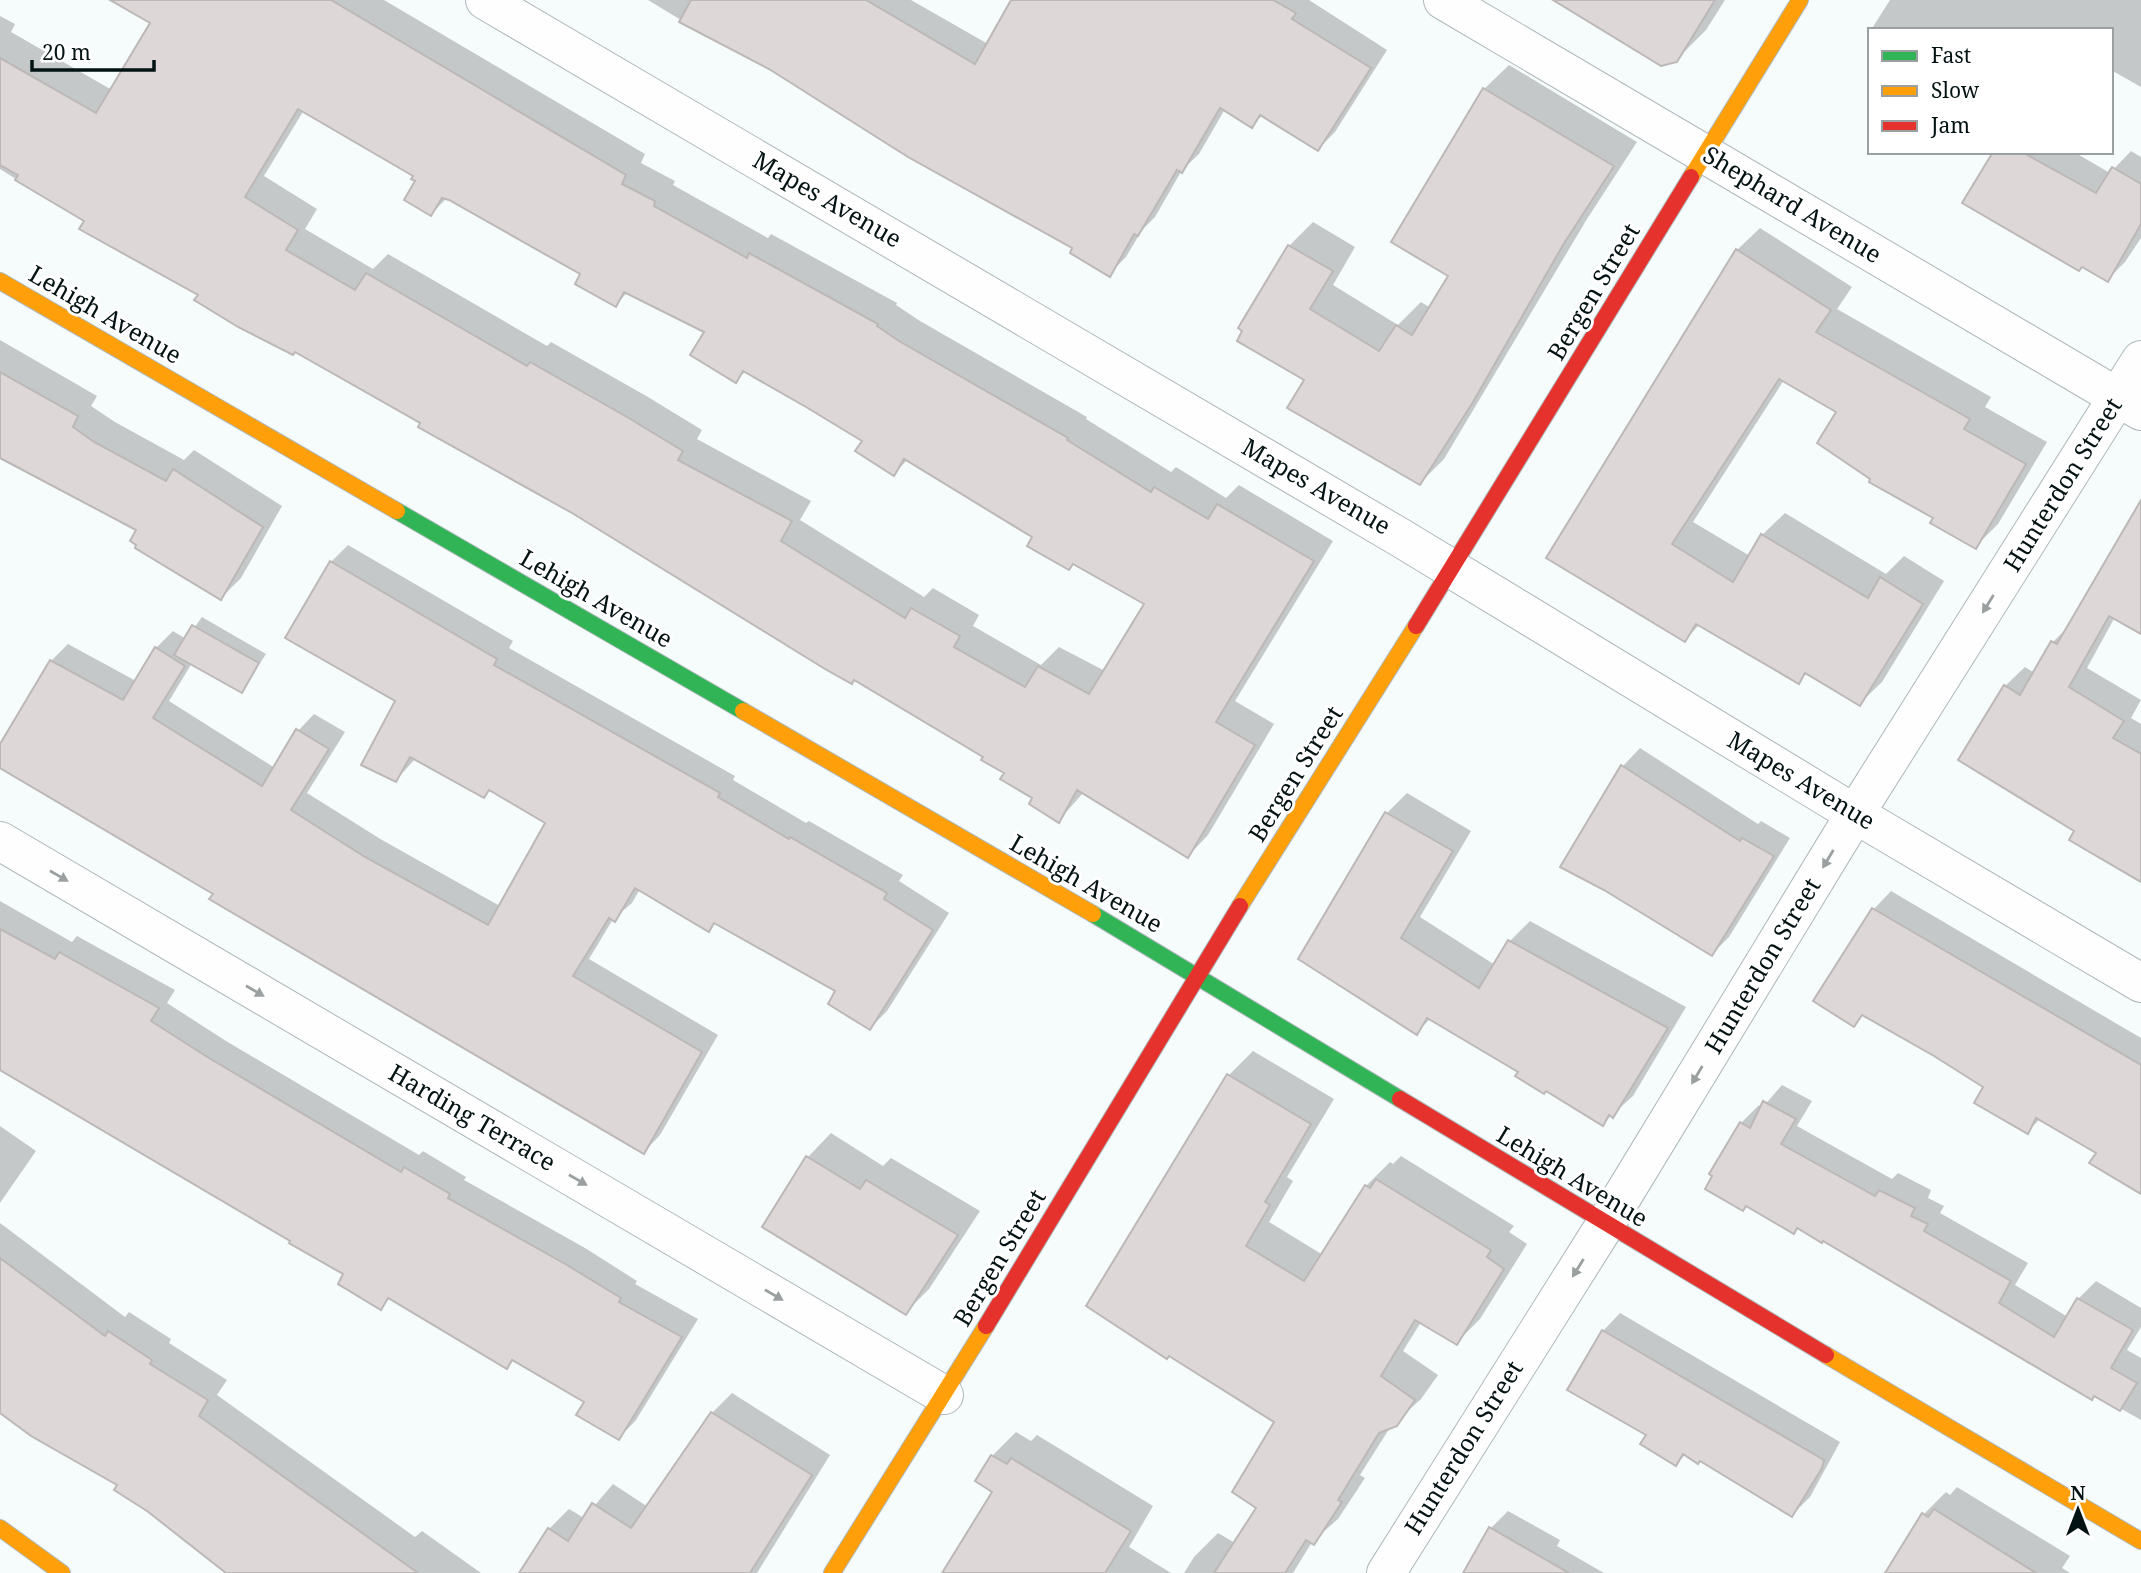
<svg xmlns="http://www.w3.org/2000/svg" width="2141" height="1573" font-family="'Noto Serif',serif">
  <rect width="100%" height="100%" fill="#f6fbfb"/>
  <g fill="#0003" fill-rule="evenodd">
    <path d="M114 0H384L645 154 641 163 675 181 673 185 768 238 771 234 897 303 896 305 920 321 1087 417 1086 419 1171 472 1176 467 1226 498 1239 485 1333 541 1235 701 1274 724 1208 835 1188 856 1084 792 1059 820 985 757 423 422 200 294 0 169V16L15 24 11 32 112 90 153 22ZM304 110 415 175 431 214 447 198 583 274 616 304 628 292 707 331 736 380 746 371 864 440 894 474 908 459 1034 536 1069 568 1075 562 1146 603 1105 671 1059 647 1041 665 973 626 979 615 933 588 924 597 800 520 811 501 697 439 702 430 648 397 551 342 547 346 388 254 373 269 305 229 317 209 264 176Z"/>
    <polygon points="648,0 911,0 988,44 1013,0 1309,0 1387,50 1335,132 1318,149 1263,115 1252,125 1225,109 1199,154 1182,170 1155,217 1142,230 1126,257 1109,274 1075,248 770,68 719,39 717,42"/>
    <polygon points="1556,0 1725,0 1706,30 1676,60"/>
    <polygon points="1890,0 2141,0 2141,87 2111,70 2111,30 1871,30"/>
    <polygon points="1509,65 1637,142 1587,219 1444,459 1420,483 1306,380 1240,328 1289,246 1313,222 1355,247 1333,285 1398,325 1421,302 1431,308 1451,276 1484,89"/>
    <polygon points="2131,151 2141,157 2141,238 2125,262 2107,280 1995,152 2074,152 2110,173"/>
    <polygon points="1760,228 1852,287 1837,309 1991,397 1985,407 2047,442 1998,524 1976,546 1872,478 1838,412 1784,380 1693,522 1750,556 1762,535 1785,513 1886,574 1904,556 1944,581 1882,682 1859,704 1808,672 1798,682 1700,624 1685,640 1549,557 1737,250"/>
    <polygon points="0,340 97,396 91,406 115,422 184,460 194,450 282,506 241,578 221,598 139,529 0,456"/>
    <polygon points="2141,511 2141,624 2115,617 2087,668 2141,700 2131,718 2141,724 2141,882 2077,830 2005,686 2025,667 2035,673 2053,642 2070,625"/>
    <polygon points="348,545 513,641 509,648 735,776 733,780 806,823 809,821 903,875 899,881 949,913 887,1011 870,1028 838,991 716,922 708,930 640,889 632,903 613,919 589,959 718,1035 660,1135 644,1152 0,766 0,748 51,661 68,644 136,681 156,648 173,631 186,639 202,617 266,654 242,691 192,663 169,701 275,768 298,731 314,714 345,732 307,793 382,840 500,906 548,822 491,789 484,796 416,758 396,780 397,701 331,562"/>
    <polygon points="1640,748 1758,824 1761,821 1790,838 1729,937 1712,954 1563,866 1623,766"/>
    <polygon points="1407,793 1471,831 1420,917 1495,965 1510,941 1530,921 1686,1007 1633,1096 1602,1124 1431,1018 1417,1032 1300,959 1387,813"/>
    <polygon points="1891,891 2141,1038 2141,1192 2098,1153 2040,1119 2028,1131 1985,1087 1935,1055 1864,1014 1854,1025 1815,1001 1874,909"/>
    <polygon points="0,901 72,942 77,936 175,990 167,1003 226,1041 419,1155 423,1151 466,1177 464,1180 585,1248 637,1281 635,1284 698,1319 636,1420 619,1438 587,1401 515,1359 507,1367 391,1297 380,1308 345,1274 293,1240 0,1068"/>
    <polygon points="1253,1051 1334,1099 1287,1177 1293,1181 1269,1222 1323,1255 1366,1186 1390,1162 1393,1164 1401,1156 1514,1226 1509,1232 1527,1244 1480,1319 1456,1343 1421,1322 1403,1351 1438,1375 1421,1399 1391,1426 1360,1475 1365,1478 1338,1519 1312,1542 1293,1573 1184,1573 1194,1557 1218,1533 1235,1543 1258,1507 1277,1422 1169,1354 1229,1075"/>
    <polygon points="1782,1085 1812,1101 1797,1126 1892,1179 1898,1173 1931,1190 1928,1198 1944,1206 1940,1213 2028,1263 2015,1285 2068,1317 2078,1299 2096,1281 2141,1308 2141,1327 2127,1350 2141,1358 2141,1420 2095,1394 1741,1123 1759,1105 1762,1108"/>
    <polygon points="0,1126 36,1151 0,1203"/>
    <polygon points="831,1133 883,1166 891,1158 980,1211 929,1289 905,1313 764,1227 808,1157"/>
    <polygon points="0,1223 125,1317 129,1312 171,1339 169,1343 227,1380 217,1395 415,1537 422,1531 481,1573 229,1573 120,1485 0,1410"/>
    <polygon points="1620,1313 1840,1442 1810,1497 1792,1515 1700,1459 1686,1454 1676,1464 1648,1434 1603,1331"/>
    <polygon points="732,1393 830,1455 757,1573 546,1573 549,1529 569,1509 584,1518 613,1484 648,1507 712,1413"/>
    <polygon points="1016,1432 1031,1441 1037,1435 1153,1506 1129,1547 1171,1573 944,1573 994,1491 992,1456"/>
    <polygon points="1957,1487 2070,1556 2062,1568 2070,1573 1887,1573 1924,1514 1946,1492 1950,1495"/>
    <polygon points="1508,1511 1560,1540 1557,1546 1604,1573 1465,1573 1491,1528"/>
  </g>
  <g fill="#ddd8d7" stroke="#bcb8b7" stroke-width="2" fill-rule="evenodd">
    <path d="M110 0H331L626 175 622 184 655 201 654 206 747 258 749 253 878 324 877 326 899 341 1068 438 1067 440 1151 492 1154 487 1208 519 1217 504 1314 561 1216 722 1255 745 1188 858 1077 790 1059 823 1029 804 1032 798 1000 779 1004 773 981 760 983 757 854 680 852 684 825 669 572 513 418 427 420 423 295 352 293 355 238 327 194 300 198 295 79 229 84 221 15 180 18 175 0 165V58L96 113 150 23ZM298 109 413 176 411 179 415 181 404 200 431 216 442 198 449 200 580 274 575 284 616 307 624 292 704 332 690 355 736 383 743 371 806 407 862 441 855 451 894 476 904 459 1032 537 1027 546 1069 570 1073 564 1144 604 1089 694 1038 666 1025 687 954 647 960 636 911 608 905 618 781 541 792 521 678 460 683 451 627 417 530 362 527 366 366 273 355 290 286 250 298 230 245 197Z"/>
    <polygon points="691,0 866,0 975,64 1011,0 1273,0 1296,13 1292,19 1371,68 1318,151 1260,115 1252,128 1220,108 1182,173 1177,170 1138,236 1134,234 1110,277 1070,253 1072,248 908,157 769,69 679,22"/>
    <polygon points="1553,0 1715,0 1677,62 1661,66"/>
    <polygon points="1483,88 1614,166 1563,245 1473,402 1420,485 1287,408 1304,380 1237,341 1242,331 1238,328 1288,245 1333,271 1310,309 1379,351 1396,325 1412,335 1448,276 1391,242"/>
    <polygon points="1993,152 2022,152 2096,193 2112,167 2141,184 2141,224 2108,282 2082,267 2079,271 1962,203"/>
    <polygon points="1736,249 1831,310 1816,332 1970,419 1964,429 2026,464 1976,549 1930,523 1933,518 1869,482 1870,479 1817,443 1836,412 1779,379 1672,544 1733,582 1761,534 1868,598 1880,577 1923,604 1860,706 1805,673 1799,684 1696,624 1685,642 1546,558"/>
    <polygon points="0,372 78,416 73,427 94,442 166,481 173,469 263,527 221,600 135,548 136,545 130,541 136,530 0,458"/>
    <polygon points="2141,500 2141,634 2109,616 2069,687 2124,721 2113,738 2141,754 2141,882 2069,840 2074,831 1958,760 2004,685 2020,695 2051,641 2057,644"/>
    <polygon points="330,561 497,659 494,665 720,793 718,797 789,839 790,837 887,893 884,899 933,930 870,1030 828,1004 835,991 714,923 709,932 635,888 615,922 609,918 573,976 702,1052 644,1154 209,899 213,894 0,768 0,744 50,660 123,700 155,647 185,666 153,718 262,786 296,729 329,749 291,810 365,857 488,925 545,823 489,790 484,798 410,757 396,782 361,765 395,701 285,638"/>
    <polygon points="192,625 259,663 242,693 174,655"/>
    <polygon points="1621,765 1740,841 1742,838 1774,856 1712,956 1604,890 1560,867"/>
    <polygon points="1385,812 1453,851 1401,938 1479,988 1508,940 1668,1028 1613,1118 1609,1115 1603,1126 1546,1091 1544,1094 1515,1076 1518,1072 1427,1018 1417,1035 1298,959"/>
    <polygon points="1872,908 2141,1065 2141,1194 2089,1163 2096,1153 2036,1118 2028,1134 1974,1103 1983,1087 1934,1056 1862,1015 1854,1027 1813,1001"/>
    <polygon points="0,929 55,959 59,952 159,1008 151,1021 209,1058 401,1172 404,1167 450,1194 448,1198 567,1265 621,1298 619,1302 682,1337 619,1440 576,1415 584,1402 512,1360 507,1369 388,1298 381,1310 338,1284 343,1274 289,1243 290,1241 0,1070"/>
    <polygon points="1227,1074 1311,1124 1265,1202 1270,1205 1246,1246 1304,1281 1365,1185 1370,1188 1376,1179 1491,1250 1487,1257 1504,1269 1457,1345 1415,1320 1381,1376 1415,1400 1397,1426 1379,1433 1338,1500 1342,1502 1314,1545 1306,1540 1285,1573 1214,1573 1256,1508 1232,1492 1274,1422 1169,1356 1167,1359 1086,1306"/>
    <polygon points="1763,1101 1796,1119 1781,1144 1875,1196 1879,1190 1915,1208 1911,1216 1928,1224 1924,1231 2011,1281 1999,1303 2054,1337 2077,1298 2133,1330 2111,1368 2137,1383 2120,1411 2094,1396 2092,1400 1823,1241 1822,1243 1797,1228 1794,1234 1746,1206 1743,1211 1705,1189 1712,1176 1709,1174 1740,1122 1750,1128"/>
    <polygon points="806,1156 860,1189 866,1180 958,1235 906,1315 762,1227"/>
    <polygon points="0,1258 105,1336 108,1331 152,1360 150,1364 208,1400 199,1416 418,1573 226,1573 147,1511 114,1490 117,1485 31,1436 0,1413"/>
    <polygon points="1602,1330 1824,1460 1822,1468 1792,1517 1700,1461 1698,1464 1683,1454 1676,1466 1640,1444 1646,1435 1567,1390"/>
    <polygon points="711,1412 812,1475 750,1573 519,1573 548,1528 568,1541 592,1503 631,1528"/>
    <polygon points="991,1455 1007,1464 1011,1458 1131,1531 1105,1573 942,1573 992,1492 975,1481"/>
    <polygon points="1934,1509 2036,1573 1885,1573 1922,1513 1928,1517"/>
    <polygon points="1489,1527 1569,1573 1463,1573"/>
  </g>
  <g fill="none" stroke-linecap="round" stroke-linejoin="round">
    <defs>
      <g id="street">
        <polyline points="485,0 1401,538 1855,814 2141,983"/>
        <polyline points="1443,0 2141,411"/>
        <polyline points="0,841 944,1395"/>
        <polyline points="1386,1573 1605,1225 1855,814 2141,360"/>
      </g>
      <g id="fast">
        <polyline points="397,511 743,711"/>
        <polyline points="1093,914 1400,1099"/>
      </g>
      <g id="slow">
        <polyline points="1691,177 1800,0"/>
        <polyline points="0,281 397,511"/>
        <polyline points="743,711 1093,914"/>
        <polyline points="1240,906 1416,626"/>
        <polyline points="1826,1355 2141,1541"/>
        <polyline points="0,1528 62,1573"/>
        <polyline points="832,1573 986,1326"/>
      </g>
      <g id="jam">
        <polyline points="1416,626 1691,177"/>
        <polyline points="1400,1099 1826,1355"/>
        <polyline points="986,1326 1240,906"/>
      </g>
    </defs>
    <use href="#street" stroke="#aeb8ba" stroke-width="40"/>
    <use href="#fast" stroke="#aeb8ba" stroke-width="18"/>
    <use href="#slow" stroke="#aeb8ba" stroke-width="18"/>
    <use href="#jam" stroke="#aeb8ba" stroke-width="18"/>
    <use href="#street" stroke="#fefefe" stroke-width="38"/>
    <use href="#fast" stroke="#30b455" stroke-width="16"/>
    <use href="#slow" stroke="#ff9f0a" stroke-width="16"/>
    <use href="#jam" stroke="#e5322d" stroke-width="16"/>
  </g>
  <defs><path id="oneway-solid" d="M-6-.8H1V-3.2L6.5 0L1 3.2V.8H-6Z" transform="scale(1.75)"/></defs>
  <g fill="#9aa0a0">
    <use href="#oneway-solid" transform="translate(1988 604) rotate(122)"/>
    <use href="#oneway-solid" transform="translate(1828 859) rotate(121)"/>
    <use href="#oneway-solid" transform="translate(59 876) rotate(30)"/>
    <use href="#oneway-solid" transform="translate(255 991) rotate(30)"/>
    <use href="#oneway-solid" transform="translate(1697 1075) rotate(121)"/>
    <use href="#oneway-solid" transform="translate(578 1180) rotate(30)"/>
    <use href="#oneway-solid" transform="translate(1578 1268) rotate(122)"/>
    <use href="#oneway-solid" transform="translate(774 1295) rotate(30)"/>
  </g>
  <g text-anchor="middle" stroke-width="6" stroke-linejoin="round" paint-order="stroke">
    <g font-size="24" fill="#031213" stroke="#fff">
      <text transform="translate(827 200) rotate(30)" y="8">Mapes Avenue</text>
      <text transform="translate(1792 205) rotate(31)" y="8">Shephard Avenue</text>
      <text transform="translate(1594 292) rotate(-59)" y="8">Bergen Street</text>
      <text transform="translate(105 315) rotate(30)" y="8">Lehigh Avenue</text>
      <text transform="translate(2063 485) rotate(-58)" y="8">Hunterdon Street</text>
      <text transform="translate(1316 487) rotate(30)" y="8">Mapes Avenue</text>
      <text transform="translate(596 599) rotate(30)" y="8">Lehigh Avenue</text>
      <text transform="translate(1296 774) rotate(-58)" y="8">Bergen Street</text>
      <text transform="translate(1801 781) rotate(31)" y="8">Mapes Avenue</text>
      <text transform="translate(1086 884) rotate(30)" y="8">Lehigh Avenue</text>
      <text transform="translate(1763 966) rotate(-59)" y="8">Hunterdon Street</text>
      <text transform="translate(472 1118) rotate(30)" y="8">Harding Terrace</text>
      <text transform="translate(1572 1177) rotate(31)" y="8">Lehigh Avenue</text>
      <text transform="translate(1000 1258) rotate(-59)" y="8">Bergen Street</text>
      <text transform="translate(1464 1448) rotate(-58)" y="8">Hunterdon Street</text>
    </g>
  </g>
  <rect x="1868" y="28" width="245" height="126" fill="#ffffff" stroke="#9aa0a1" stroke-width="2"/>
  <rect x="1882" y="51" width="35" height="10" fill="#30b455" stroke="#9aa0a1" stroke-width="2"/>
  <text x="1931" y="63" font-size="21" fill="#031213">Fast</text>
  <rect x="1882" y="86" width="35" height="10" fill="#ff9f0a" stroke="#9aa0a1" stroke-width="2"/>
  <text x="1931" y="98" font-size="21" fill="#031213">Slow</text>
  <rect x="1882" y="121" width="35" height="10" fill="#e5322d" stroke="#9aa0a1" stroke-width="2"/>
  <text x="1931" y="133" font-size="21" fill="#031213">Jam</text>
  <g transform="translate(2078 1510)" stroke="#ffffff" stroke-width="5" paint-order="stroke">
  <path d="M0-5L12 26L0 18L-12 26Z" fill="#031213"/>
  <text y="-10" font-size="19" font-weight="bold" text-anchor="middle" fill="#031213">N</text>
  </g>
  <path d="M32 60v10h122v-10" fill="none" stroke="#031213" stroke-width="3.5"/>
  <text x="42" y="60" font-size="21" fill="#031213" stroke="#ffffff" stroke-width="5" paint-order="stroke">20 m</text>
</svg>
